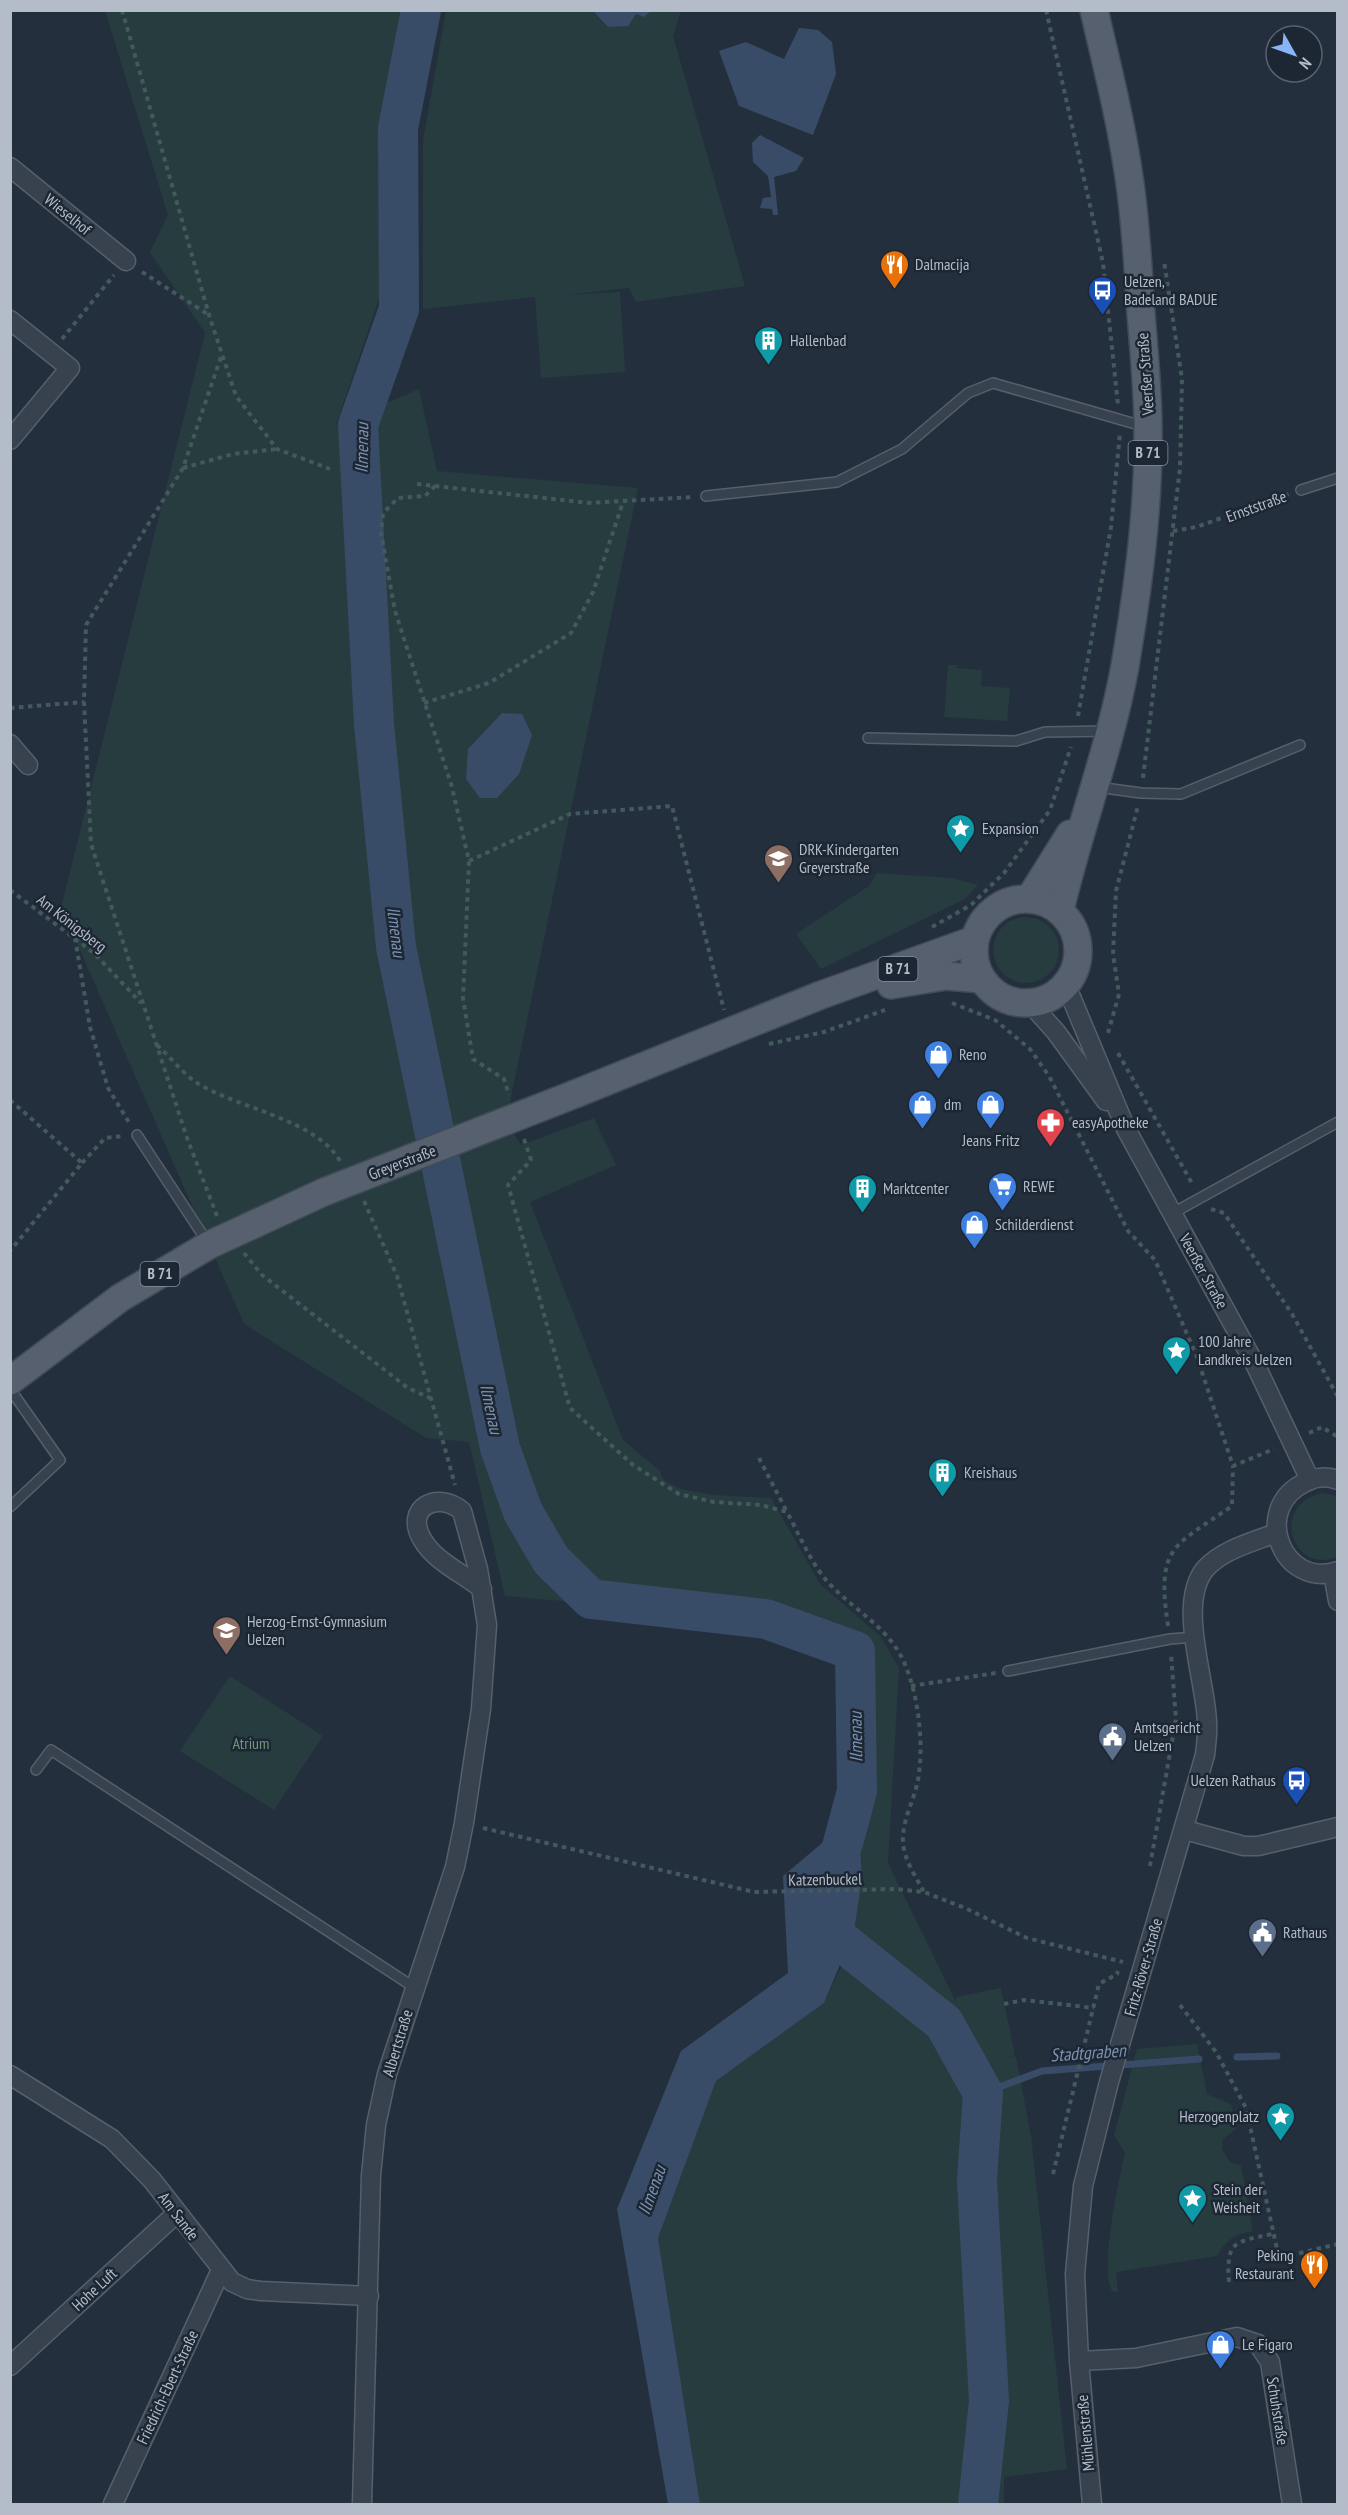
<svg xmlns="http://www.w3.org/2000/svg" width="1348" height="2515" font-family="'PT Sans Narrow',sans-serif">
  <rect width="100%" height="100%" fill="#242f3e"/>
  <g fill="#263c3f">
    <polygon points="105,11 404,11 383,120 380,296 336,425 419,389 437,471 638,488 506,1121 521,1145 594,1118 616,1165 530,1202 623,1440 659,1470 664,1480 681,1489 714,1495 771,1498 820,1584 880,1636 899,1668 888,1863 956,2002 956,1997 1001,1988 1015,2055 1009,2057 1016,2056 1031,2136 1067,2469 1004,2477 1004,2504 700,2504 658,2238 716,2081 824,2003 850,1948 862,1879 855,1652 766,1619 505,1596 469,1442 426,1438 244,1324 61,907 205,333 150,252 168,215"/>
    <polygon points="446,11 592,11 608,27 636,14 644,17 651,11 681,11 673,36 745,286 636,302 629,288 564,295 620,292 625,372 541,378 535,297 423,309 423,140"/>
    <polygon points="948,665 957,665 957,668 982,670 981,686 1010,688 1007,721 944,717"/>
    <polygon points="877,873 952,878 978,885 965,899 821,969 796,934 869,886"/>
    <circle cx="1026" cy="950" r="33"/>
    <path d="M1321 1493 1338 1496 1337 1557C1294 1575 1268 1507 1321 1493Z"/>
    <polygon points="230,1676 323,1736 274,1810 180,1751"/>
    <path d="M1197 2044 1207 2094 1231 2104 1236 2129 1223 2139 1222 2149 1230 2162 1241 2165 1253 2231C1234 2235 1227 2239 1217 2256L1116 2272 1118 2292 1112 2291C1099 2270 1119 2179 1125 2153L1114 2135 1137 2049Z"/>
  </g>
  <g fill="#394c67">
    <polygon points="592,10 651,10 651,11 644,17 636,14 628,26 608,27"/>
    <polygon points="799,28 818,30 832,42 836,74 813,135 739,106 719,51 746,42 784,59"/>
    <polygon points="760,135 804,158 796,171 774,177 778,215 773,215 772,209 760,208 763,198 771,197 768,176 753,162 752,143"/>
    <polygon points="502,713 522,714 532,735 519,774 497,798 480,798 466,779 468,749"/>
    <polygon points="857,1791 862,1879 854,1931 824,2003 716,2081 658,2238 700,2504 668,2504 617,2209 681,2051 788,1973 783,1876 821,1844"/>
  </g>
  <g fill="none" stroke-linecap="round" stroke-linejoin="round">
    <g stroke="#394c67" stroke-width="7">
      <polyline points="1237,2057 1277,2056"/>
      <polyline points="983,2093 1042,2071 1199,2059"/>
    </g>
    <g stroke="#394c67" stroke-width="40">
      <polyline points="421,10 398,128 399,309 358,425 374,724 396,947 500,1448 523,1512 551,1560 591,1599 766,1619 855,1651 857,1791 843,1843"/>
      <polyline points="821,1925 944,2023 983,2093 977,2180 989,2401 978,2504"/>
    </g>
    <defs>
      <g id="service">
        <polyline points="1301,490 1338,478"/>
        <polyline points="706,496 837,482 902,449 968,393 993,383 1146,427"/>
        <polyline points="868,738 1016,741 1045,732 1109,731"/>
        <polyline points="1097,787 1141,793 1181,794 1300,745"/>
        <polyline points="137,1135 208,1243"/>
        <polyline points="1173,1213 1338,1122"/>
        <polyline points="10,1389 60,1460 10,1507"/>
        <polyline points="1008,1671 1170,1639 1195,1637"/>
        <polyline points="36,1770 51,1750 415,1988"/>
      </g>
      <g id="minor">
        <polyline points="10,167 126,261"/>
        <polyline points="10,320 70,368 10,440"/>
        <polyline points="10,744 28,765"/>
        <polyline points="1066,985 1126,1129 1256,1366 1310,1480"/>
        <polyline points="1030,1003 1056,1032 1106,1101"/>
        <path d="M1338 1480C1327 1476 1315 1477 1306 1482 1250 1507 1282 1590 1338 1571"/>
        <polyline points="1333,1573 1338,1601"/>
        <polyline points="1185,1830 1244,1846 1258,1846 1338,1827"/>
        <polyline points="10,2075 112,2139 152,2180 232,2282 247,2289 261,2291 369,2296"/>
        <polyline points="1079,2361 1136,2358 1237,2337 1258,2344 1270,2362 1292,2504"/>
        <polyline points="10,2366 177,2213"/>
        <polyline points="113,2504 221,2270"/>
        <path d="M362 2504 371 2175 376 2125 387 2074 455 1867 464 1823 481 1709 487 1625 478 1569 462 1511C437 1490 404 1508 422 1539 435 1562 463 1573 482 1589"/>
        <path d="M1092 2504 1079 2361 1075 2274 1083 2186 1109 2082 1205 1755C1206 1744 1208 1733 1207 1722 1206 1681 1176 1602 1206 1568 1224 1549 1253 1542 1276 1533"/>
      </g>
      <g id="primary">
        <polyline points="1030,898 1070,834"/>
        <circle cx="1026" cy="951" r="52"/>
        <path d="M1060 910C1079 828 1110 749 1125 666 1138 588 1149 508 1148 429 1148 391 1144 352 1141 314 1138 268 1136 222 1129 177 1121 121 1107 66 1094 10"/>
        <polyline points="891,985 946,976 981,979"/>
        <polyline points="575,1094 821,995 974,940"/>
        <polyline points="10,1381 120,1298 209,1245 324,1192"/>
      </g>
    </defs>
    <use href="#service" stroke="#565f6c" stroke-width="12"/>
    <use href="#minor" stroke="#565f6c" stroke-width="21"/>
    <use href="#primary" stroke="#414a57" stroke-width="30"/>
    <g stroke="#44595c" stroke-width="4" stroke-dasharray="4.5 4.5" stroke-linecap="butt">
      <polyline points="122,10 209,315 236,396 277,449 330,469"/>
      <polyline points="1046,10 1103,263 1118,405"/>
      <polyline points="142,272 209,315"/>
      <polyline points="62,339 114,275"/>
      <polyline points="183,468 233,454 277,449"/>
      <polyline points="417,484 589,503 693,497"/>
      <polyline points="435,486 425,496 398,498 383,513 381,533 395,611 452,787 469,861 463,998 473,1059 504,1079 509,1095"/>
      <polyline points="1173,531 1196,527 1289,494"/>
      <polyline points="424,703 489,683 571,633 593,592 623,502"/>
      <polyline points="10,708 84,702"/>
      <polyline points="1078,716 1111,527 1120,433"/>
      <polyline points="1143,778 1180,468 1182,379 1164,261"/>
      <polyline points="469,861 570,814 672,806 724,1010"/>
      <polyline points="10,890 94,953 141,1003"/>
      <polyline points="932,927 971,905 1004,873 1050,810 1071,747"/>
      <polyline points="75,938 90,1027 108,1088 130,1124"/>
      <polyline points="952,1003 995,1020 1030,1049 1049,1076 1128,1231 1155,1260 1197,1357 1233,1466 1274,1449"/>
      <polyline points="1108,1033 1119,994 1113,954 1116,891 1138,806"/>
      <polyline points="769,1044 824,1032 885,1010"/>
      <path d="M157 1045C169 1056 181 1071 194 1081 234 1108 315 1118 340 1161"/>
      <polyline points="1118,1053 1193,1185"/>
      <polyline points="10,1100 82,1163 10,1251"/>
      <path d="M524 1139 531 1160 508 1185 570 1408 633 1465 679 1494 714 1502 761 1505 787 1512C799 1534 810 1561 826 1580 852 1610 891 1627 906 1667 919 1699 924 1746 918 1780 914 1801 902 1820 903 1842 904 1860 916 1877 924 1892"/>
      <polyline points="82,1163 105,1138 124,1136"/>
      <polyline points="364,1201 397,1276 455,1485"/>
      <polyline points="1211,1209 1224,1213 1292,1314 1338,1397"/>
      <polyline points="217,1216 187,1138 91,844 84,702 86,625 183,468 222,354"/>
      <polyline points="244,1253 262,1275 408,1388 430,1398"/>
      <polyline points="1309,1433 1322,1427 1338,1437"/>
      <polyline points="759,1458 787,1512"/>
      <path d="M1168 1626C1156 1546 1173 1547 1232 1506L1233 1466"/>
      <polyline points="911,1686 996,1673"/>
      <polyline points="483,1828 754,1892 897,1889 924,1892 965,1908 1027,1938 1123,1962"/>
      <polyline points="1150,1866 1176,1719 1171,1654"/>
      <polyline points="1004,2004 1024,2000 1094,2008"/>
      <polyline points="1180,2005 1216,2052 1246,2108 1279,2258 1338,2244"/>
      <polyline points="1053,2174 1099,1984 1117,1974 1118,1971"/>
      <path d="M1229 2282C1226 2241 1234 2242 1272 2234"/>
    </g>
    <use href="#service" stroke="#38414e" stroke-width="9"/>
    <use href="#minor" stroke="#38414e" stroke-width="18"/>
    <use href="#primary" stroke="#56606e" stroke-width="27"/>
    <defs>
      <polyline id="primary-bridge" points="324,1192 575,1094"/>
    </defs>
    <use href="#primary-bridge" stroke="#414a57" stroke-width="30" stroke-linecap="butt"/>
    <use href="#primary-bridge" stroke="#56606e" stroke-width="27"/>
  </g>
  <defs>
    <symbol id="restaurant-pin" viewBox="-11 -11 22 30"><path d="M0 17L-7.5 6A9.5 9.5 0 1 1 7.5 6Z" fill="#e8710a" stroke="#1d2633"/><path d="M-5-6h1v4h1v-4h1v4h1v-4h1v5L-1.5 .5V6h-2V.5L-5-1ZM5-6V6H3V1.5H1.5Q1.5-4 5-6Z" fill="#fff"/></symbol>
    <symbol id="bus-pin" viewBox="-11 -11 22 30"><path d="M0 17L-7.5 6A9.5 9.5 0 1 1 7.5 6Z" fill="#1a4fb4" stroke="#1d2633"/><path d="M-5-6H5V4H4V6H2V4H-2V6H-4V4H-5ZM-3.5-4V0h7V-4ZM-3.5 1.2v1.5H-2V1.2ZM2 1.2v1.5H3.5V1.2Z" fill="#fff"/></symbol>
    <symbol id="building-pin" viewBox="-11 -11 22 30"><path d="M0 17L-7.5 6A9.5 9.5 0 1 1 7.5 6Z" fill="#0f9aa8" stroke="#1d2633"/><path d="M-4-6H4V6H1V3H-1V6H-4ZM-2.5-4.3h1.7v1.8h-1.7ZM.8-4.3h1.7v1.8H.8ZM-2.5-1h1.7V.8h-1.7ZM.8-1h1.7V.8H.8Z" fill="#fff"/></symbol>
    <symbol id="sight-pin" viewBox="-11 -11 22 30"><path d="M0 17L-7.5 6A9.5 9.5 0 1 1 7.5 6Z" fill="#0f9aa8" stroke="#1d2633"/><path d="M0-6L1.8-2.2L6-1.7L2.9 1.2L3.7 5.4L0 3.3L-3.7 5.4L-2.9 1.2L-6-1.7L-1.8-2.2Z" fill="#fff"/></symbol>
    <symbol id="school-pin" viewBox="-11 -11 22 30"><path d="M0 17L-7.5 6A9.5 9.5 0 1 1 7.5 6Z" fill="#8d6e63" stroke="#1d2633"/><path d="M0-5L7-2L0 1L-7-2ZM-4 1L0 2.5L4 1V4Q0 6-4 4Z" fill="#fff"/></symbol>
    <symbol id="shop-pin" viewBox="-11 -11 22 30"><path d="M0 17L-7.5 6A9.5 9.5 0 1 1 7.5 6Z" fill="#3f7fe0" stroke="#1d2633"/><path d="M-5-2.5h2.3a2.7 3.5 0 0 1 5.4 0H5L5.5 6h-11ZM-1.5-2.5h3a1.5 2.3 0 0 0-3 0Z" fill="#fff"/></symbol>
    <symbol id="pharmacy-pin" viewBox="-11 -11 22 30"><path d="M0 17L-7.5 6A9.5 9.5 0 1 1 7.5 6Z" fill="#e0444e" stroke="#1d2633"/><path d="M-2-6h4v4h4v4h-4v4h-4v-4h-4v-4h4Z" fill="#fff"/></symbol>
    <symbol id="supermarket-pin" viewBox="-11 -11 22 30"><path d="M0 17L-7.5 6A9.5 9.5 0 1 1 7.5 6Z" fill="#3f7fe0" stroke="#1d2633"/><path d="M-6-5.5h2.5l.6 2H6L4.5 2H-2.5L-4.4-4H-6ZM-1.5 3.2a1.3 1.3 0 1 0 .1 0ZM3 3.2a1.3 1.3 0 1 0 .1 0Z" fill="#fff"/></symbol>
    <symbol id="civic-pin" viewBox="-11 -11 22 30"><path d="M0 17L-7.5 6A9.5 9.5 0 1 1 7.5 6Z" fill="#5c6f8a" stroke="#1d2633"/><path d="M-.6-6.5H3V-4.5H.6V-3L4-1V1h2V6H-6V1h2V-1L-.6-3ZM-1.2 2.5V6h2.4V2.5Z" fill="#fff"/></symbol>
  </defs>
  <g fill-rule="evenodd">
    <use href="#restaurant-pin" x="878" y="248" width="33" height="45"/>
    <use href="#bus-pin" x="1086" y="274" width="33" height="45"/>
    <use href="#building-pin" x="752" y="324" width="33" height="45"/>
    <use href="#sight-pin" x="944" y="812" width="33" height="45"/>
    <use href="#school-pin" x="762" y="842" width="33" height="45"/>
    <use href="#shop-pin" x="922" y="1038" width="33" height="45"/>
    <use href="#shop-pin" x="906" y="1088" width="33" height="45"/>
    <use href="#shop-pin" x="974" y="1088" width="33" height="45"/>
    <use href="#pharmacy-pin" x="1034" y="1106" width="33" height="45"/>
    <use href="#supermarket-pin" x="986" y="1170" width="33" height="45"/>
    <use href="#building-pin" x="846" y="1172" width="33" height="45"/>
    <use href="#shop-pin" x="958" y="1208" width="33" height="45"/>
    <use href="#sight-pin" x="1160" y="1334" width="33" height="45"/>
    <use href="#building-pin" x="926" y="1456" width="33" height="45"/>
    <use href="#school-pin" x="210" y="1614" width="33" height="45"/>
    <use href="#civic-pin" x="1096" y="1720" width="33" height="45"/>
    <use href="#bus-pin" x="1280" y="1764" width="33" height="45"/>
    <use href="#civic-pin" x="1246" y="1916" width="33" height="45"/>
    <use href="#sight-pin" x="1264" y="2100" width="33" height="45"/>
    <use href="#sight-pin" x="1176" y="2182" width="33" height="45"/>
    <use href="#restaurant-pin" x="1298" y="2248" width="33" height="45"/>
    <use href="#shop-pin" x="1204" y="2328" width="33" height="45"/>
  </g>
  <g text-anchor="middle" stroke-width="5" stroke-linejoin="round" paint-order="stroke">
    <g fill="#1d2633" stroke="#878f9c" stroke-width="1.5">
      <rect x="1128.5" y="441" width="39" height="24" rx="4.5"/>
      <rect x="878.5" y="957" width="39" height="24" rx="4.5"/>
      <rect x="140.5" y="1262" width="39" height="24" rx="4.5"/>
    </g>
    <g font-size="15" font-weight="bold" fill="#b4bcc9">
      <text x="1148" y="458">B 71</text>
      <text x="898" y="974">B 71</text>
      <text x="160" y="1279">B 71</text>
    </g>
    <g font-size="16" fill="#b4bcc9" stroke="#1d2633">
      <text transform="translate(68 214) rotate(39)" y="6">Wieselhof</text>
      <text transform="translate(1145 374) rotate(-94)" y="6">Veerßer Straße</text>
      <text transform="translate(1256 506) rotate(-20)" y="6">Ernststraße</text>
      <text transform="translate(72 923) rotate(38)" y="6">Am Königsberg</text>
      <text transform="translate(402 1162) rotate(-21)" y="6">Greyerstraße</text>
      <text transform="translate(1204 1271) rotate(61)" y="6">Veerßer Straße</text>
      <text transform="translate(825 1879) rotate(-1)" y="6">Katzenbuckel</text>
      <text transform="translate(1143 1967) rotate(-74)" y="6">Fritz-Röver-Straße</text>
      <text transform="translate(397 2043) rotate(-73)" y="6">Albertstraße</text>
      <text transform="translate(179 2216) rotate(53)" y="6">Am Sande</text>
      <text transform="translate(94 2289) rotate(-43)" y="6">Hohe Luft</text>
      <text transform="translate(167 2387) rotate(-65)" y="6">Friedrich-Ebert-Straße</text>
      <text transform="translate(1278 2411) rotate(81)" y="6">Schuhstraße</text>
      <text transform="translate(1085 2433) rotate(-95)" y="6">Mühlenstraße</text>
    </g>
    <g font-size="16" fill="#b4bcc9" stroke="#1d2633" text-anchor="start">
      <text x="915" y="270">Dalmacija</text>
      <text x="1124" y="287">Uelzen,<tspan x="1124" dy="18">Badeland BADUE</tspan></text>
      <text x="790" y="346">Hallenbad</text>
      <text x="982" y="834">Expansion</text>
      <text x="799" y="855">DRK-Kindergarten<tspan x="799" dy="18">Greyerstraße</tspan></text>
      <text x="959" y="1060">Reno</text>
      <text x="944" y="1110">dm</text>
      <text x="1072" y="1128">easyApotheke</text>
      <text x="991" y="1146" text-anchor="middle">Jeans Fritz</text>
      <text x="1023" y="1192">REWE</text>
      <text x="883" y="1194">Marktcenter</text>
      <text x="995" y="1230">Schilderdienst</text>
      <text x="1198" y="1347">100 Jahre<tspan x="1198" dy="18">Landkreis Uelzen</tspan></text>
      <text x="964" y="1478">Kreishaus</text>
      <text x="247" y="1627">Herzog-Ernst-Gymnasium<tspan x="247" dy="18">Uelzen</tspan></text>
      <text x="1134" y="1733">Amtsgericht<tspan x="1134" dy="18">Uelzen</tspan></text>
      <text x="1276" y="1786" text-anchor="end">Uelzen Rathaus</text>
      <text x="1283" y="1938">Rathaus</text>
      <text x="1259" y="2122" text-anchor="end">Herzogenplatz</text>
      <text x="1213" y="2195">Stein der<tspan x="1213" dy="18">Weisheit</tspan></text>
      <text x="1294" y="2261" text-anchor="end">Peking<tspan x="1294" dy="18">Restaurant</tspan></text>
      <text x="1242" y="2350">Le Figaro</text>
    </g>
    <g font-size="16" fill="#6b9a76" stroke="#1d2633">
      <text x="251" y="1749">Atrium</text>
    </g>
    <g font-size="18" font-style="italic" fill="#7c92b1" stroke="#1d2633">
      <text transform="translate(362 448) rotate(-89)" y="6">Ilmenau</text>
      <text transform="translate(396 932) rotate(83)" y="6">Ilmenau</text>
      <text transform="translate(491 1409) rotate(78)" y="6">Ilmenau</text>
      <text transform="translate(856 1737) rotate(-91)" y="6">Ilmenau</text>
      <text transform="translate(1088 2053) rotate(-4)" y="6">Stadtgraben</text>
      <text transform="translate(652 2190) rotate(-70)" y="6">Ilmenau</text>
    </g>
  </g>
  <rect width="1348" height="2515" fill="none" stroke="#b4bcc9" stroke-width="24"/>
  <g transform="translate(1294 54) rotate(130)"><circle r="28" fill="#1d2633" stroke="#59626f" stroke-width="1.5"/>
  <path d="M0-4.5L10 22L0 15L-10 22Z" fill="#8ab4f8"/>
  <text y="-9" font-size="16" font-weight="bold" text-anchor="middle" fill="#b4bcc9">N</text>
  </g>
</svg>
